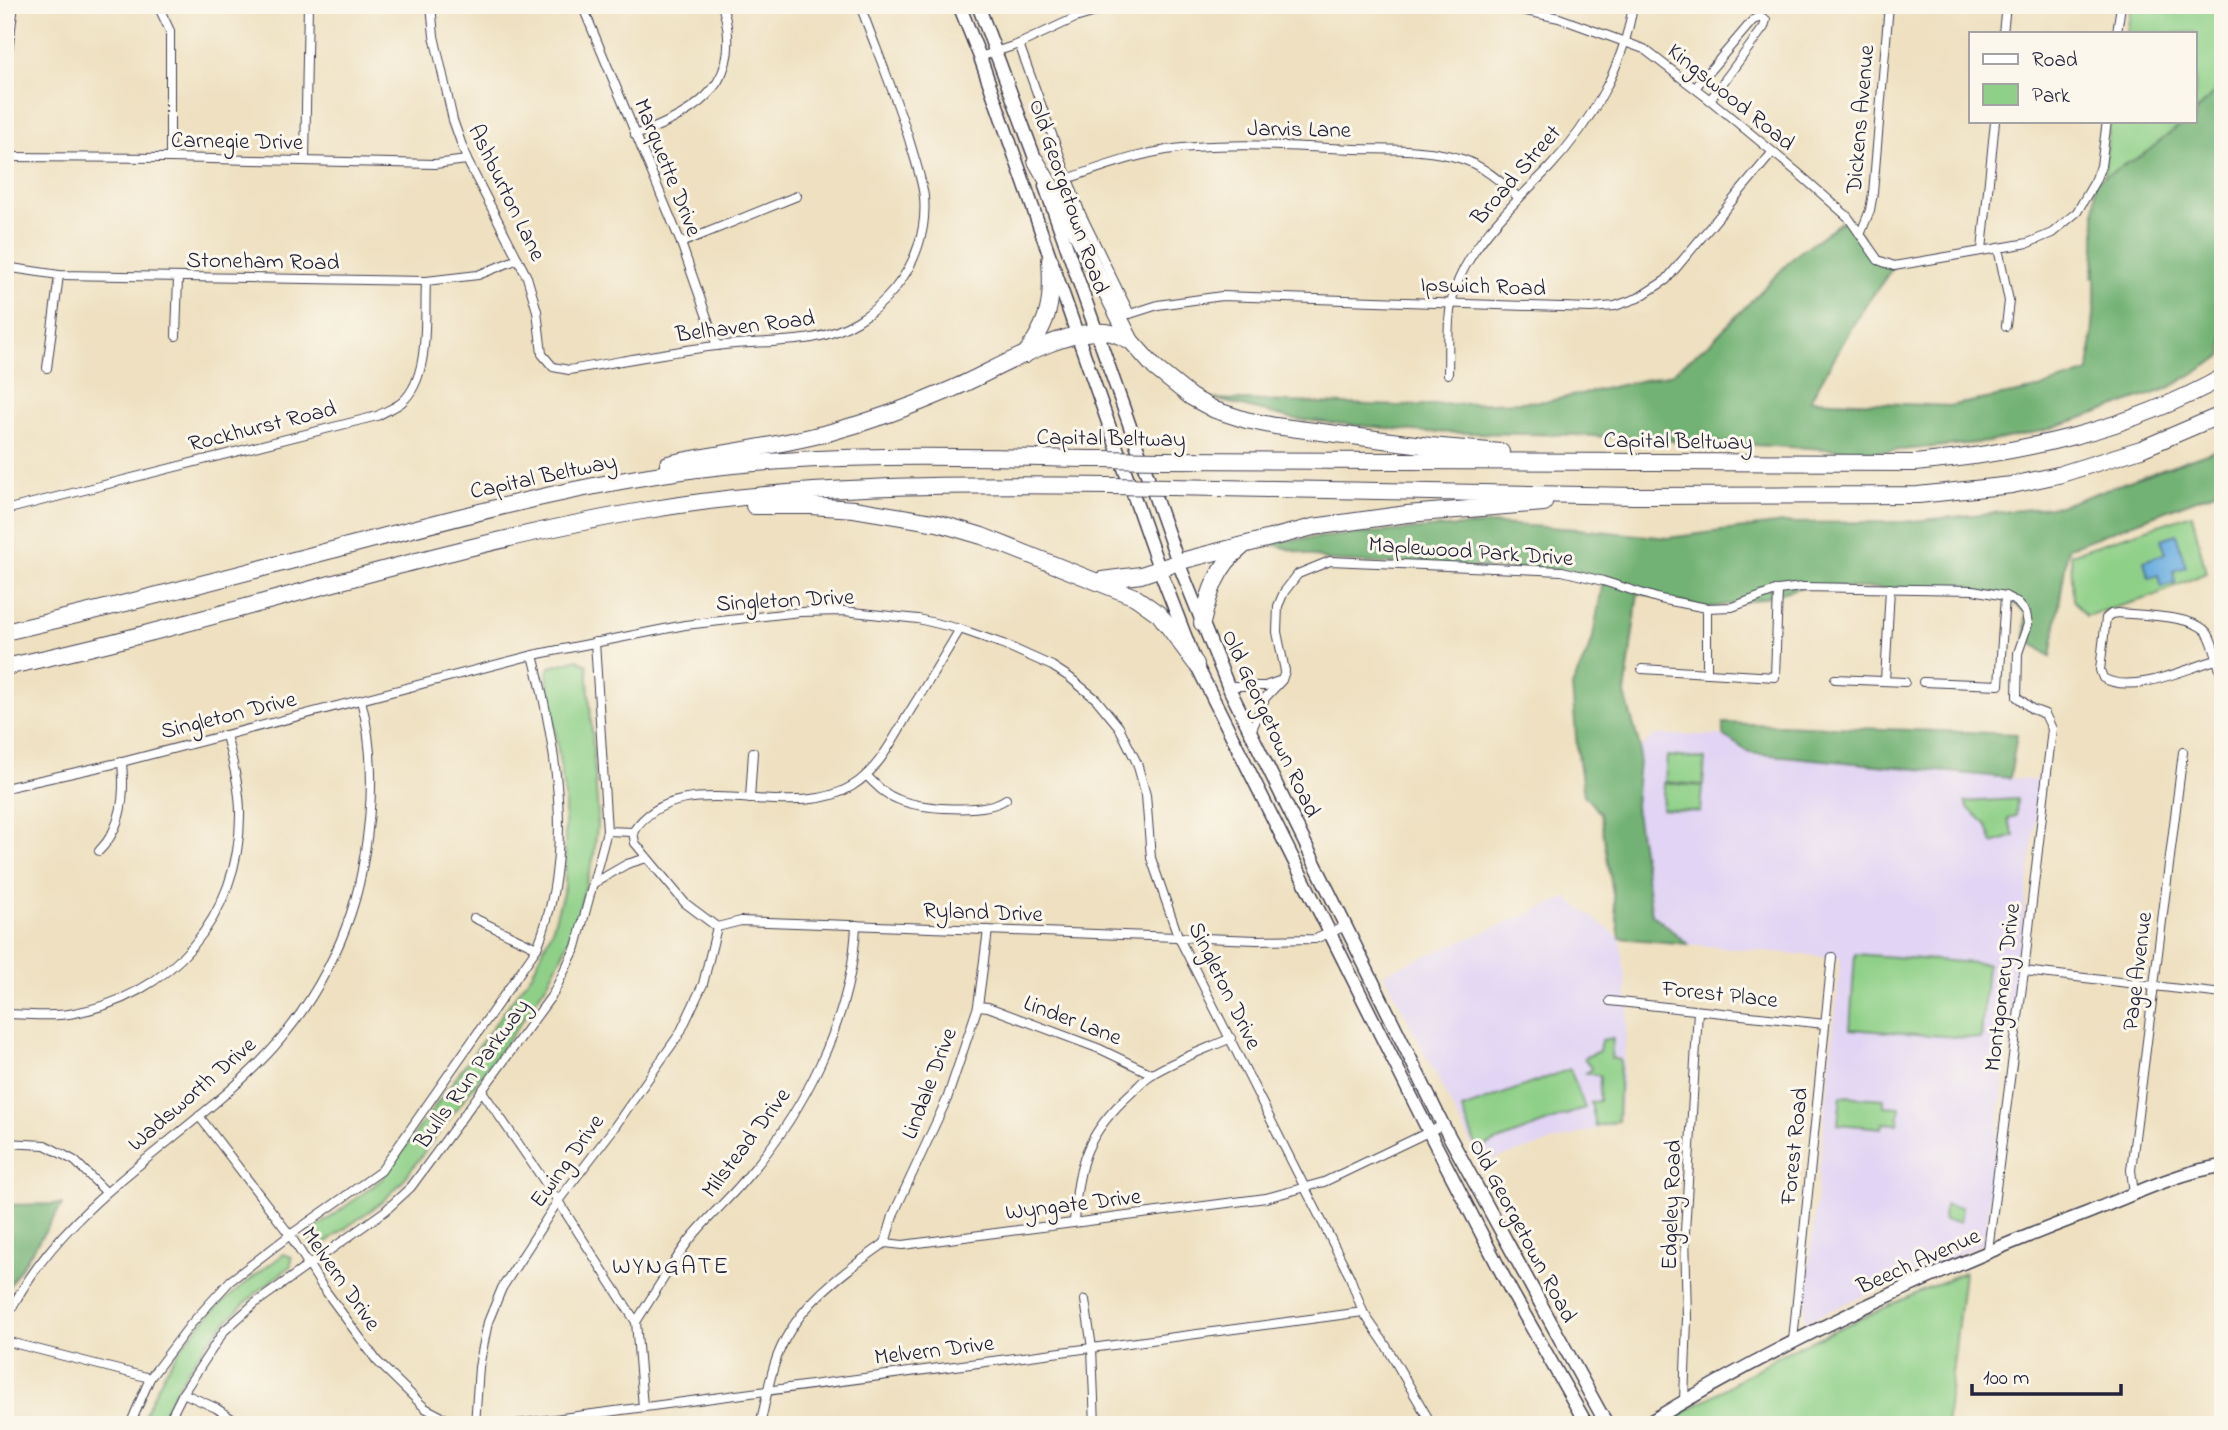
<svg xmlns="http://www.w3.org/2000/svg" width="2228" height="1430" font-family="'Indie Flower',sans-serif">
  <rect width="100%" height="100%" fill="#fbf7ec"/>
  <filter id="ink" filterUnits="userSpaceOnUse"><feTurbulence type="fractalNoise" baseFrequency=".0143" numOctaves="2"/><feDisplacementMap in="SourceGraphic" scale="14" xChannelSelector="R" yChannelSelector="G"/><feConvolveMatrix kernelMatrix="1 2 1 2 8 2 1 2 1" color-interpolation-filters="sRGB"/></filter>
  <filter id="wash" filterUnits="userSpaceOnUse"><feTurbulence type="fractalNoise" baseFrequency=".00686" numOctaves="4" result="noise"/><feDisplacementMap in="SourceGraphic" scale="28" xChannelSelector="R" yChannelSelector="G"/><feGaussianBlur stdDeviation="1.57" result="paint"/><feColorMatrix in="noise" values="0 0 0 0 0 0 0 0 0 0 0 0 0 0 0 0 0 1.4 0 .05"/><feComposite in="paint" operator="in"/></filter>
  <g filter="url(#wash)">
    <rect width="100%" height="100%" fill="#eee0c0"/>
    <g fill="#e1d4f4">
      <polygon points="1655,735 1723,735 1750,753 2040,781 1984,1243 1804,1322 1841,958 1688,944 1652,915 1635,806 1640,748"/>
      <polygon points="1567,898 1620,938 1628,1005 1619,1122 1481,1163 1384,973"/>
    </g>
    <g fill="#8fd088" stroke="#587962" stroke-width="2">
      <polygon points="2131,5 2223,5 2223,317 2092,277 2110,121 2195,121 2195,33 2127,33"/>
      <polygon points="2192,514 2206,573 2151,597 2086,616 2073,600 2071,554"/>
      <polygon points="578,659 587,665 598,815 594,856 576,920 564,951 548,982 517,1028 401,1183 382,1202 315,1250 307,1235 381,1180 533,972 552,930 565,886 565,798 547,674 550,667"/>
      <polygon points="1667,756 1705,759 1703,785 1665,782"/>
      <polygon points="1664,783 1702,786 1700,812 1662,809"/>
      <polygon points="2017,799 2016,816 2008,818 2014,836 1993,843 1986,824 1968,808 1965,802"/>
      <polygon points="1855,954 1987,964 1981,1039 1850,1029"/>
      <polygon points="1613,1038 1611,1058 1620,1060 1618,1121 1596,1127 1591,1102 1599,1101 1600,1076 1586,1073 1592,1069 1584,1058 1599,1051 1601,1040"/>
      <polygon points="1570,1069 1585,1108 1477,1149 1462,1109"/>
      <polygon points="1841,1096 1884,1099 1884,1106 1900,1107 1898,1124 1883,1123 1882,1128 1838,1124"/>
      <polygon points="1945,1205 1962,1207 1960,1222 1944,1220"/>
      <path d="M284 1254 291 1257V1266C229 1311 190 1354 158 1425H140C148 1407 156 1388 166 1371 194 1321 239 1287 284 1254Z"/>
      <polygon points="1964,1272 1946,1425 1664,1425 1782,1354"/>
    </g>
    <g fill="#73b274" stroke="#4a6a58" stroke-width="2">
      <polygon points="2223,83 2223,356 2167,389 2046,430 1988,442 1879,452 1575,435 1424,432 1294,419 1214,399 1399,406 1549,401 1671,374 1712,341 1796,255 1848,217 1878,260 1894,266 1860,313 1810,400 1949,406 2033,390 2089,372 2095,301 2095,181 2143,155 2185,121 2195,121 2195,113"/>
      <polygon points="2223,447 2223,489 2068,548 2051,657 2025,638 2026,613 2005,596 1973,590 1802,587 1755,600 1707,608 1638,593 1625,694 1640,748 1635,806 1652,914 1688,944 1620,938 1600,813 1584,795 1577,748 1572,686 1592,642 1603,581 1562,571 1330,561 1265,542 1429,528 1496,524 1578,529 1668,538 1783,523 1904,522 2060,506"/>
      <polygon points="1723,723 2017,734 2010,778 1750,753 1723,735"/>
      <polygon points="63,1204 5,1292 5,1205"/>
    </g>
    <polygon fill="#6baee0" stroke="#46688e" stroke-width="2" points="2176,534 2186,567 2173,571 2176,582 2161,587 2158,575 2149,578 2144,561 2166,553 2161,539"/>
  </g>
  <g filter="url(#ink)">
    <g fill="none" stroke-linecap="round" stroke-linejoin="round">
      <defs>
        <g id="street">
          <path d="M431 5 434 36 453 120 467 160 527 277 537 311 542 354 553 367 569 370C618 362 667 352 716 346 748 342 780 343 812 338 877 327 930 265 924 197 922 180 916 163 911 146 897 98 877 52 860 5"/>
          <polyline points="582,5 681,243 717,346"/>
          <polyline points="1477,5 1517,9 1559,18 1644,49 1710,100 1797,172 1848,217 1878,260 1894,266 2028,243 2052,233 2077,212 2095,181 2101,166 2107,121"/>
          <polyline points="161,12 170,31 170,158"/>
          <polyline points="2003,33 2006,5"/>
          <polyline points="2117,33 2121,5"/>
          <polyline points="1019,44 1081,214 1130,314 1158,305 1222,296 1591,308 1615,306 1638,298 1666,280 1772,153"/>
          <polyline points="980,57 1019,44 1075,18 1120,5"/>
          <polyline points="5,73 14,5"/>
          <polyline points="1695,88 1753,20 1761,17 1766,20 1764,27 1710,100"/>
          <path d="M635 135C699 113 746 81 722 5"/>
          <polyline points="5,157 170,158 435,164 467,160"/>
          <polyline points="305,160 308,5"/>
          <path d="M1070 178C1110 164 1151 149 1194 147 1248 143 1302 147 1355 149 1390 150 1429 148 1462 159 1484 166 1502 183 1519 198"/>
          <polyline points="1860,235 1870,210 1873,193 1889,5"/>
          <polyline points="681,243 797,196"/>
          <polyline points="1998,248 2009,301 2006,326"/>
          <polyline points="1982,250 1995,121"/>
          <polyline points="5,267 59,275 426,281 478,275 518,259"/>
          <polyline points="176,336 178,278"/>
          <polyline points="47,368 59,275"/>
          <path d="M1448 374C1449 347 1446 315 1455 289 1472 241 1514 204 1549 168 1591 123 1624 66 1633 5"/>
          <path d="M5 510 377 416C385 411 395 408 402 402 431 377 424 316 426 281"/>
          <path d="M2216 660C2185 669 2132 695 2103 678L2100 670 2106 618 2111 614 2118 613C2138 615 2197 615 2208 634 2215 645 2219 669 2223 682"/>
          <polyline points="1642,669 1775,677 1778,590"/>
          <polyline points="1707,672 1707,608"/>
          <polyline points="1835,679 1905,682"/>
          <polyline points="1885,681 1890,588"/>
          <polyline points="1923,682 1999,685 2005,596"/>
          <polyline points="1228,686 1265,686 1279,681"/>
          <polyline points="1251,732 1265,698 1282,680 1285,671 1277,632 1278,606 1284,592 1298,574 1330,561 1562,571 1603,581 1660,599 1707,608 1732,607 1778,590 1802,587 1973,590 2005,596 2017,602 2026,613 2028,624 2018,653 2017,697 2032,709 2045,714 2052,729 2024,971 1988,1250"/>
          <path d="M866 775C876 785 884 794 897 799 920 809 985 814 1006 799"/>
          <polyline points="5,788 122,762 533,655 685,625 800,612 844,611 918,619 960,629 1003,644 1052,666 1069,677 1096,699 1119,727 1137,763 1146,795 1151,858 1178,936 1350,1277 1363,1312 1385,1344 1432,1425"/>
          <polyline points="750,799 753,752"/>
          <path d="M607 831 633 832C678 762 789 826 852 786 879 770 894 737 910 711 927 684 944 656 960 629"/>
          <polyline points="633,832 635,843 685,903 717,927 741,921 1257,940 1315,939 1346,926"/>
          <path d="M99 851C123 827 125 794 122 762"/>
          <polyline points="594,883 627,864 647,858"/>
          <polyline points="474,918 537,948"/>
          <polyline points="2024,971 2223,994"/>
          <polyline points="1610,1001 1825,1024"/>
          <polyline points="978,1006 988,1007 1100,1049 1152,1074"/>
          <path d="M5 1014C26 1014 49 1017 69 1014 170 998 241 916 240 813 240 787 232 760 226 735"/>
          <polyline points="482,1091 558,1201 636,1322 643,1407"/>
          <polyline points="199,1116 290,1235 322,1286 377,1361 425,1408 448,1420 481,1425"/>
          <polyline points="5,1143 45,1145 75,1161 106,1192"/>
          <polyline points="2134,1194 2131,1170 2183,752"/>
          <path d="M1074 1222C1078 1163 1086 1134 1131 1093 1138 1087 1144 1079 1151 1075 1172 1061 1207 1049 1231 1038"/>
          <polyline points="885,1243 894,1213 947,1099 978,1006 988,930"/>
          <polyline points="1085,1300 1092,1348 1095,1425"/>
          <path d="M5 1322C57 1207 174 1148 259 1063 313 1009 353 933 364 858 373 805 375 753 361 700"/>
          <path d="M636 1322C653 1296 669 1268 688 1242 704 1221 725 1203 742 1183 803 1114 852 1020 856 925"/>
          <polyline points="1793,1340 1832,957"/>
          <polyline points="5,1341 150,1378"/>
          <polyline points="183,1393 216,1408 241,1425"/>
          <polyline points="1684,1400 1687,1319 1685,1232 1698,1011"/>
          <path d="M130 1425 150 1378 191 1324 230 1281 290 1235 381 1171 537 948C575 855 557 749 533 655"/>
          <polyline points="167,1425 183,1393 224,1331 254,1304 385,1211 411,1187 553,994 576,947 607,831 595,642"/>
          <polyline points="475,1425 479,1367 488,1322 502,1288 558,1201 611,1132 680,1033 703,984 717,927"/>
          <polyline points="509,1425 1363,1312"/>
          <path d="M760 1425C765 1405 768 1385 774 1366 791 1309 839 1276 885 1243L903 1245 1266 1198 1324 1182 1443 1125"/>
        </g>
        <path id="secondary" d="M1645 1425C1785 1339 1933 1271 2087 1213 2127 1197 2180 1171 2223 1166"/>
        <g id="primary">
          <polyline points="959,5 980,57 1159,568 1196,664 1429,1132 1511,1291 1587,1425"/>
          <polyline points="978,5 1039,169"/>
          <polyline points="1045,186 1178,562 1228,686 1443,1125 1607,1425"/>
        </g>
        <g id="highway">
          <polyline points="1036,161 1070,220 1131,341 1155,368 1191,397 1215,410 1246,420 1275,426 1430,446 1501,452"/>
          <path d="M1025 355C1050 320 1053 302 1050 260"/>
          <path d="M1162 460 1915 463C2022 453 2129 430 2223 377"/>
          <path d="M668 464C722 453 778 446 831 432 872 421 913 406 952 389 992 372 1063 328 1106 332 1115 333 1123 337 1131 341"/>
          <polyline points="1170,487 1635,496 1918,495 2012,485 2058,475 2141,449 2223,414"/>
          <polyline points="754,506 811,506 854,509 938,523 982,536 1135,597 1159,614 1196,664"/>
          <polyline points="1102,580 1141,575 1185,560 1313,527 1407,514 1544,503"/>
          <path d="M1202 623C1209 593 1217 566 1242 547"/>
          <path d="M5 632C129 604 252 571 374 539 481 511 588 483 697 469 831 452 965 457 1100 459"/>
          <path d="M5 667C219 622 427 548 642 511 797 484 954 484 1110 486"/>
        </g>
      </defs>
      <use href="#street" stroke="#413e4f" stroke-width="10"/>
      <use href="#secondary" stroke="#413e4f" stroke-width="15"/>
      <use href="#primary" stroke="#413e4f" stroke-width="15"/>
      <use href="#highway" stroke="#413e4f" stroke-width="18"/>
      <use href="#street" stroke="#fff" stroke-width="8"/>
      <use href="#secondary" stroke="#fff" stroke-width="12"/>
      <use href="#primary" stroke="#fff" stroke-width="12"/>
      <use href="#highway" stroke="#fff" stroke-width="16"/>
      <defs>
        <g id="highway-bridge">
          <polyline points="1100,459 1162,460"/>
          <polyline points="1110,486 1170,487"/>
        </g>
      </defs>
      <use href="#highway-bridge" stroke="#413e4f" stroke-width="18" stroke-linecap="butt"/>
      <use href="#highway-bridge" stroke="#fff" stroke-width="16"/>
    </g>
  </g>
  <g text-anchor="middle" stroke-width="6" stroke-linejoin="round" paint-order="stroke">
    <g font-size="23" fill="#22223b" stroke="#fbf7ec">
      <text transform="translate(1732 96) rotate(39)" y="8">Kingswood Road</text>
      <text transform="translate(1859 119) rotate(-85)" y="8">Dickens Avenue</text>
      <text transform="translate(1299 128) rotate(1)" y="8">Jarvis Lane</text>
      <text transform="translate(237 140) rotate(1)" y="8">Carnegie Drive</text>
      <text transform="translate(669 167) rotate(68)" y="8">Marquette Drive</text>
      <text transform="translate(1515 174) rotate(-49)" y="8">Broad Street</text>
      <text transform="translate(508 192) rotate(64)" y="8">Ashburton Lane</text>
      <text transform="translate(1070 196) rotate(71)" y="8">Old Georgetown Road</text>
      <text transform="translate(263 260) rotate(1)" y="8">Stoneham Road</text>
      <text transform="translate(1483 285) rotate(2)" y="8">Ipswich Road</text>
      <text transform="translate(745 325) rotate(-7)" y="8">Belhaven Road</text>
      <text transform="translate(262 425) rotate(-14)" y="8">Rockhurst Road</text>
      <text transform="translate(1111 437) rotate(1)" y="8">Capital Beltway</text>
      <text transform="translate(1678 440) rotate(1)" y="8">Capital Beltway</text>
      <text transform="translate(543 475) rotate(-12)" y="8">Capital Beltway</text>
      <text transform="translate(1471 550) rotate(4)" y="8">Maplewood Park Drive</text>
      <text transform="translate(785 599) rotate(-3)" y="8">Singleton Drive</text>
      <text transform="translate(228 714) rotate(-14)" y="8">Singleton Drive</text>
      <text transform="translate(1272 723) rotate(65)" y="8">Old Georgetown Road</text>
      <text transform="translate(983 911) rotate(2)" y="8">Ryland Drive</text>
      <text transform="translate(2136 971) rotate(-83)" y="8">Page Avenue</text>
      <text transform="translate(1226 985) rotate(64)" y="8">Singleton Drive</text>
      <text transform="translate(2001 987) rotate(-83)" y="8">Montgomery Drive</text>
      <text transform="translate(1720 993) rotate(6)" y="8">Forest Place</text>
      <text transform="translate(1073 1019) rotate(21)" y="8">Linder Lane</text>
      <text transform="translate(471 1073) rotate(-54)" y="8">Bulls Run Parkway</text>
      <text transform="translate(928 1083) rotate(-69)" y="8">Lindale Drive</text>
      <text transform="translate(191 1093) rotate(-41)" y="8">Wadsworth Drive</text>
      <text transform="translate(745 1142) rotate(-53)" y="8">Milstead Drive</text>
      <text transform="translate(1793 1146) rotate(-84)" y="8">Forest Road</text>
      <text transform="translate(566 1160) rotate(-54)" y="8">Ewing Drive</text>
      <text transform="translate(1073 1203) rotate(-7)" y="8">Wyngate Drive</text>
      <text transform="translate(1670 1205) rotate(-88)" y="8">Edgeley Road</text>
      <text transform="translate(1524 1230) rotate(62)" y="8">Old Georgetown Road</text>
      <text transform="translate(1918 1260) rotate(-24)" y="8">Beech Avenue</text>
      <text transform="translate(342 1278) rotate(55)" y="8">Melvern Drive</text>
      <text transform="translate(934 1349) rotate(-7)" y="8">Melvern Drive</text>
    </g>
    <g font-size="24" letter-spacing="2" fill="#22223b" stroke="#fbf7ec">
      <text x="671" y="1273">WYNGATE</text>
    </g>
  </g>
  <rect width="2228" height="1430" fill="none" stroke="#fbf7ec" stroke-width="28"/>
  <rect x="1969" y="32" width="228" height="91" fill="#fbf7ec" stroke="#a4a2a5" stroke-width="2"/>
  <rect x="1983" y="54" width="35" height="10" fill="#ffffff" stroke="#a4a2a5" stroke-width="2"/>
  <text x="2032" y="66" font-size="21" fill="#22223b">Road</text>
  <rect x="1983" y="84" width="35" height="21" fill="#8fd088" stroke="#a4a2a5" stroke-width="2"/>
  <text x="2032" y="102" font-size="21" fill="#22223b">Park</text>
  <path d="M1972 1384v10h149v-10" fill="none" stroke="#22223b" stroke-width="3.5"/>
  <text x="1983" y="1384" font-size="21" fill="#22223b" stroke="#fbf7ec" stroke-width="5" paint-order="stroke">100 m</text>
</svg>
